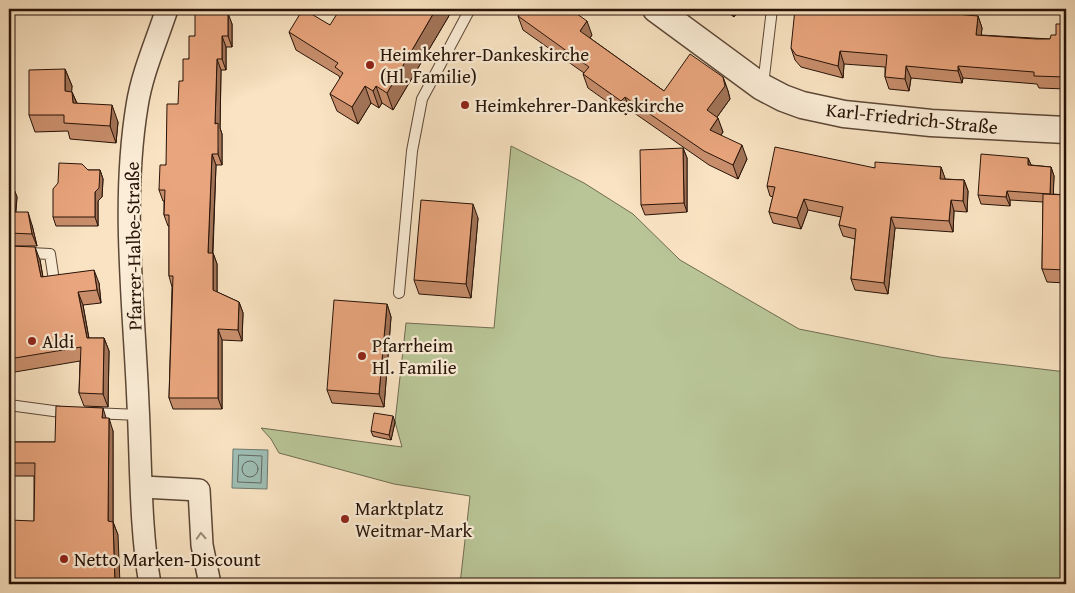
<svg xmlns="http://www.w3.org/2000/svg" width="1075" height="593" font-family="'Gentium Book Plus',serif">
  <rect width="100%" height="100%" fill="#f9e3c2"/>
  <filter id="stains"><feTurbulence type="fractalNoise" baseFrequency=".004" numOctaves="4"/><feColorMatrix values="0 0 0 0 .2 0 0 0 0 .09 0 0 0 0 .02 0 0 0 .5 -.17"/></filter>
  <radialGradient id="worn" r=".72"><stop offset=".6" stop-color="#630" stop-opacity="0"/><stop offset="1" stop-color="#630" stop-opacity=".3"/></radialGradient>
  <polygon fill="#b9c597" stroke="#706c50" points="511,146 584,183 633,214 680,260 799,329 940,357 1066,372 1066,584 460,584 470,496 394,484 279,453 271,439 261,428 402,447 395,422 406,323 494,328"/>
  <polygon fill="#9ebeb5" stroke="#6e7a70" points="233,449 268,450 267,489 232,488"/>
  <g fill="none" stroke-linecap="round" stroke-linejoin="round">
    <g stroke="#62685e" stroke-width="1">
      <polygon points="239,455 262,456 261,483 238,482"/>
      <circle cx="250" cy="469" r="8"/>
    </g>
    <defs>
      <g id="service">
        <polyline points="763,85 772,9"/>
        <polyline points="9,252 50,254 53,274"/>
        <polyline points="399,293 412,151 422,99 470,9"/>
        <polyline points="9,405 68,413"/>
        <polyline points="92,413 139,415"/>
      </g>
      <g id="minor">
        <polyline points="143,487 199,490 202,545 210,584"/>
        <path d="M150 584C140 529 141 460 138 404 134 305 121 204 137 106 142 73 157 40 167 9"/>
      </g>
      <polyline id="tertiary" points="656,9 762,87 783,98 802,105 844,114 931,123 1066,130"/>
    </defs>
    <use href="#service" stroke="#5c4736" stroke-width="12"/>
    <use href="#minor" stroke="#5c4736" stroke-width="24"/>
    <use href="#tertiary" stroke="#5c4736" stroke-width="29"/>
    <use href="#service" stroke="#fbedd7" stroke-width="10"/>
    <use href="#minor" stroke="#fbedd7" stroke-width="21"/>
    <use href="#tertiary" stroke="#fbedd7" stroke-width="26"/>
  </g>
  <g fill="#c88e6c" stroke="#271308">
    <polygon points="453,9 393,110 382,103 379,108 371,103 358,124 337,111 330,94 340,79 339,76 296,50 289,32 330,25"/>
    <polygon points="723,9 740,9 734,17"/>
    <polygon points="202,13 227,13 232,24 232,47 226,47 226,70 221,70 220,128 222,134 222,165 216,165 213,253 217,264 217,292 239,302 243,313 242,341 222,340 222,409 173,409 169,398 172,287 169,276 169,226 168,226 164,215 164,201 163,201 159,190 166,165 183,81 195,36"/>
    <polygon points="518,16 592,35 590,38 664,91 723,77 728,91 730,99 717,117 723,132 721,135 747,159 738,179 709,165 630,110 626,115 588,88 583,74 584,73 523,30"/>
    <polygon points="978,16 982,28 981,35 1050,39 1056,35 1066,24 1066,89 1039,88 1037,84 963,78 962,83 911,78 909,91 889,89 885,77 885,67 844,64 843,78 801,67 795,60 791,48"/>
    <polygon points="65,69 72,86 71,92 72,92 77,103 118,122 116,143 70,139 68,131 35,132 29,115"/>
    <polygon points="683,148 687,158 687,212 645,215 641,205"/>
    <polygon points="1028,158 1031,165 1051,167 1054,176 1053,194 1066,195 1066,283 1047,282 1042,269 1043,202 1010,200 1010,206 981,204 978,195"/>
    <polygon points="941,167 945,179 964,180 968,191 967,212 954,211 953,232 895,228 888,294 855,290 851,279 855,239 843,236 839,225 841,217 808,210 801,229 773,223 769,212 773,197 770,196 767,186 875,168"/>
    <polygon points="88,170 100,170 103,179 102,197 98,201 98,226 56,226 53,217"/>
    <polygon points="9,184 12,184 17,197 16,212 32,225 37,246 9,246"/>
    <polygon points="478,218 471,298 419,294 414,280"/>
    <polygon points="9,246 40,260 43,277 99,283 101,303 83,305 89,338 104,338 109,351 108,407 84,406 79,393 80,361 9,373"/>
    <polygon points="387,304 391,317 384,407 332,403 327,390"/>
    <polygon points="106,418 113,431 113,522 118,535 34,521 34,476 9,476 9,442 55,442"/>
    <polygon points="395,422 391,440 373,436 371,431"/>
  </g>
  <g fill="#a37458" stroke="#271308">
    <polygon points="223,9 227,9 228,24 224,13"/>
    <polygon points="436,9 453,9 393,110 387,93"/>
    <polygon points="734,9 740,9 734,17 732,12"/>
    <polygon points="228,13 232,24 232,47 228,36"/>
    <polygon points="978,16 982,28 980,47 976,35"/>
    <polygon points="587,21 592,35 585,45 580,31"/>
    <polygon points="222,36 226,47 226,70 222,59"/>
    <polygon points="840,51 844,64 843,78 838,66"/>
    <polygon points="217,59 221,70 220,128 222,134 222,165 218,154 215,124"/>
    <polygon points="906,66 911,78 909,91 905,79"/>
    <polygon points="958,66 963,78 962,83 958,71"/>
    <polygon points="65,69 72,86 71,108 65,91"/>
    <polygon points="723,77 728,91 730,99 712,124 707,110"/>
    <polygon points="365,86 371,103 358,124 352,107"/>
    <polygon points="376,86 382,103 379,108 373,91"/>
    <polygon points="72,92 79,109 73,103"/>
    <polygon points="625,97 630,110 626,115 621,101"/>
    <polygon points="112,105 118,122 116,143 110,126"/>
    <polygon points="718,118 723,132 715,143 710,130"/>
    <polygon points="742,145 747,159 738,179 733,165"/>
    <polygon points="683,148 687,158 687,212 684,203"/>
    <polygon points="212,154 216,165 212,264 208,253"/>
    <polygon points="1028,158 1032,167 1028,165"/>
    <polygon points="941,167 945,178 944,190 940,179"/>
    <polygon points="1051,167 1054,176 1053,203 1050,194"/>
    <polygon points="100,170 103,179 102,197 98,201 98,226 95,217 95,192"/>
    <polygon points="964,180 968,191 967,212 963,201"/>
    <polygon points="12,184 17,197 14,225 10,212"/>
    <polygon points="1007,191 1010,200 1010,206 1006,197"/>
    <polygon points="804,199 808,210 801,229 797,218"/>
    <polygon points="951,200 954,211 953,232 949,221"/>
    <polygon points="473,204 478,218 471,298 466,284"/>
    <polygon points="28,212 32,225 37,246 32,234"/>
    <polygon points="891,217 895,228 888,294 884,283"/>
    <polygon points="35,247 40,260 45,290 41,277"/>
    <polygon points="213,253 217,264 217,301 213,290"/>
    <polygon points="94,270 99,283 101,303 97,290"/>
    <polygon points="78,292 83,305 91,351 87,338"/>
    <polygon points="239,302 243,313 242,341 238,330"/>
    <polygon points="387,304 391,317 384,407 379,394"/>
    <polygon points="218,329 222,340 222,409 218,398"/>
    <polygon points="104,338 109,351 108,407 103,394"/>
    <polygon points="103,408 107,421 102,418"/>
    <polygon points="393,416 395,422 391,440 389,435"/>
    <polygon points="109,418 113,431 113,534 108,521"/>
    <polygon points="113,522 118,535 120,584 115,584"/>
  </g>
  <g fill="#e9a57d" stroke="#271308">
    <polygon points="202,9 223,9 224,13 228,13 228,36 222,36 222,59 217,59 215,124 218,123 218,154 212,154 208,253 213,253 213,290 239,302 238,330 218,329 218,398 169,398 173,276 169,276 169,215 164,215 165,190 159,190 160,165 166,165 167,104 178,104 179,81 183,81 183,59 189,59 189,36 195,36 195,13 202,13"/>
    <polygon points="303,9 330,25 340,9 436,9 387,93 376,86 373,91 365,86 352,107 330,94 343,73 335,67 338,63 289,32"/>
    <polygon points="523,9 570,9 587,21 580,31 664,91 690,54 723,77 725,86 707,110 718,118 710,130 742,145 733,165 704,151 625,97 621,101 583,74 589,67 518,16"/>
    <polygon points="728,9 734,9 732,12"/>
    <polygon points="795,9 902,9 978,16 976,35 1036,39 1050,39 1051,35 1056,35 1056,24 1066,24 1066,77 1034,76 1034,72 958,66 958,71 906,66 905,79 885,77 887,55 840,51 838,66 796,55 791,48"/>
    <polygon points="65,69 65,91 72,92 73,103 112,105 110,126 64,123 64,115 29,115 29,70"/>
    <polygon points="775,147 875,168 875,162 941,167 940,179 964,180 963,201 951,200 949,221 891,217 884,283 851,279 856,229 839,225 843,207 804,199 797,218 769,212 775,187 767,186"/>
    <polygon points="683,148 684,203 641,205 640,150"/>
    <polygon points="981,154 1028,158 1028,165 1051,167 1050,194 1007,191 1006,197 978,195"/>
    <polygon points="59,163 82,164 88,170 100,170 99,188 95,192 95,217 53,217 53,189 58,183"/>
    <polygon points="9,184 12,184 10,212 28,212 32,234 9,233"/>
    <polygon points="1043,194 1066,195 1066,270 1042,269"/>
    <polygon points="421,200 473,204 466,284 414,280"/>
    <polygon points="9,246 35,247 41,277 94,270 97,290 78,292 87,338 104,338 103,394 79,393 81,347 9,359"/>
    <polygon points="334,300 387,304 379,394 327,390"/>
    <polygon points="56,406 103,408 102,418 109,418 108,521 113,522 115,584 9,584 9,520 34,521 35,463 9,463 9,442 55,442"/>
    <polygon points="374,413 393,416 389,435 371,431"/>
  </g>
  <defs><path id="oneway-chevron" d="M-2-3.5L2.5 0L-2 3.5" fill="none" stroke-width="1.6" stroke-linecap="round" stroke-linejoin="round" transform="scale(1.25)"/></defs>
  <use stroke="#9c8b7a" href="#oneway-chevron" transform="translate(201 536) rotate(-93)"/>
  <g fill="#8f2418" stroke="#fbedd7" stroke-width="2">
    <circle cx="370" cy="65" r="5"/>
    <circle cx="465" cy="105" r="5"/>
    <circle cx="32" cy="341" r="5"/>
    <circle cx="362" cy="356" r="5"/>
    <circle cx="345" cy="519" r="5"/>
    <circle cx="64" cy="559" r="5"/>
  </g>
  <g text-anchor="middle" stroke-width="4.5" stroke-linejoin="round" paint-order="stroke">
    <g font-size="19" fill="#271308" stroke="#fbedd7" text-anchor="start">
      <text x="380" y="61">Heimkehrer-Dankeskirche<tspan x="380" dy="22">(Hl. Familie)</tspan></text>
      <text x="475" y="112">Heimkehrer-Dankeskirche</text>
      <text x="42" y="348">Aldi</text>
      <text x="372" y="352">Pfarrheim<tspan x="372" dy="22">Hl. Familie</tspan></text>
      <text x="355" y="515">Marktplatz<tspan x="355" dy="22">Weitmar-Mark</tspan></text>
      <text x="74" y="566">Netto Marken-Discount</text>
    </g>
    <g font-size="19" fill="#271308" stroke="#fbedd7">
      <text transform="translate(912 118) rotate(6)" y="7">Karl-Friedrich-Straße</text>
      <text transform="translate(133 246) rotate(-91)" y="7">Pfarrer-Halbe-Straße</text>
    </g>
  </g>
  <rect width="1075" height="593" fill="none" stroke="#f9e3c2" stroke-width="30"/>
  <rect x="10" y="10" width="1055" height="573" fill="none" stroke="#271308" stroke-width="2.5"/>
  <rect x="15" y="15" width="1045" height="563" fill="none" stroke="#271308"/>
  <rect width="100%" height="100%" filter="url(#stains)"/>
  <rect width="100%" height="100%" fill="url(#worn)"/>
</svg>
